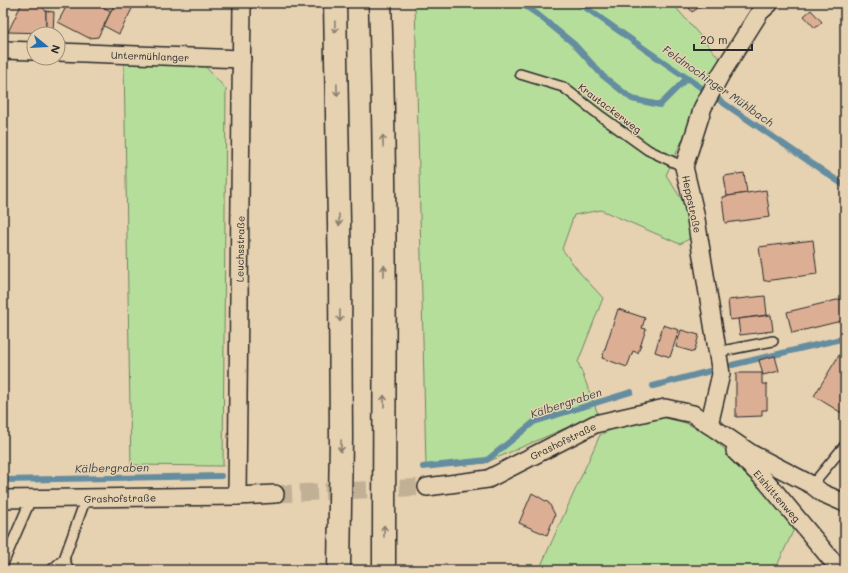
<svg xmlns="http://www.w3.org/2000/svg" width="848" height="573" font-family="Mali,sans-serif">
  <rect width="100%" height="100%" fill="#e6d1b0"/>
  <filter id="ink" filterUnits="userSpaceOnUse"><feTurbulence type="fractalNoise" baseFrequency=".025" numOctaves="2"/><feDisplacementMap in="SourceGraphic" scale="8" xChannelSelector="R" yChannelSelector="G"/><feConvolveMatrix kernelMatrix="1 2 1 2 8 2 1 2 1" color-interpolation-filters="sRGB"/></filter>
  <g filter="url(#ink)">
    <g fill="#b6de9b" stroke="#708463">
      <polygon points="415,3 672,3 720,59 666,175 686,206 691,228 689,239 680,244 601,210 574,215 562,249 580,273 603,298 578,362 598,414 485,463 457,466 426,466"/>
      <polygon points="124,63 202,63 226,89 223,466 131,465"/>
      <polygon points="658,416 686,423 710,436 721,446 745,468 794,529 775,570 539,570 600,435 624,423"/>
    </g>
    <g fill="none" stroke-linecap="round" stroke-linejoin="round">
      <g stroke="#658da0" stroke-width="6">
        <polyline points="521,3 537,14 574,44 603,76 632,99 660,105 687,78"/>
        <polyline points="579,3 649,52 845,186"/>
        <polyline points="732,365 845,338"/>
        <polyline points="653,386 710,371"/>
        <polyline points="423,467 487,460 534,422 631,392"/>
        <polyline points="3,480 221,476"/>
      </g>
    </g>
    <g fill="#dcaf95" stroke="#2b2b2b">
      <polygon points="22,3 38,3 46,11 46,33 8,32"/>
      <polygon points="66,3 94,3 111,11 98,37 89,38 58,22 65,9 64,8"/>
      <polygon points="115,3 135,3 119,34 104,26"/>
      <polygon points="686,3 706,3 692,12"/>
      <polygon points="811,10 822,22 815,28 804,16"/>
      <polygon points="46,11 54,12 53,32 46,32"/>
      <polygon points="744,173 747,193 727,196 724,176"/>
      <polygon points="766,190 770,217 725,223 722,197"/>
      <polygon points="813,240 817,274 764,281 759,247"/>
      <polygon points="765,296 767,315 730,320 728,300"/>
      <polygon points="845,298 845,320 792,333 787,312"/>
      <polygon points="618,309 645,318 642,328 646,329 638,353 633,351 627,367 602,358"/>
      <polygon points="771,315 773,331 740,335 738,319"/>
      <polygon points="663,325 679,330 670,357 655,352"/>
      <polygon points="681,330 699,335 694,352 676,347"/>
      <polygon points="841,352 845,354 845,415 814,396"/>
      <polygon points="775,356 779,371 763,375 759,360"/>
      <polygon points="736,373 762,373 762,384 767,384 767,410 762,410 762,416 736,417"/>
      <polygon points="532,493 549,503 555,515 547,535 519,523"/>
    </g>
    <g fill="none" stroke-linecap="round" stroke-linejoin="round">
      <polyline stroke="#c1b095" stroke-width="17" stroke-dasharray="17 8" stroke-linecap="butt" points="275,494 427,487"/>
      <defs>
        <g id="lane">
          <polyline points="520,74 563,87 602,117 648,150 684,167"/>
          <polyline points="717,352 773,341"/>
          <polyline points="812,485 845,445"/>
          <polyline points="64,559 69,570"/>
          <polyline points="3,564 31,499"/>
          <polyline points="51,570 64,559 86,498"/>
        </g>
        <g id="street">
          <polyline points="3,50 34,51"/>
          <polyline points="58,52 242,59"/>
          <polyline points="709,425 721,374 695,213 684,167 703,107 721,74 760,12 770,3"/>
          <polyline points="735,451 767,482 840,570"/>
          <polyline points="427,487 488,479 595,424 665,408 693,414 752,454 812,485 822,493 845,503"/>
          <polyline points="237,496 242,3"/>
          <polyline points="3,499 237,496 275,494"/>
        </g>
        <g id="highway">
          <polyline points="335,3 340,277 341,438 339,570"/>
          <path d="M380 3C387 192 384 381 384 570"/>
        </g>
      </defs>
      <use href="#lane" stroke="#2b2b2b" stroke-width="12"/>
      <use href="#street" stroke="#2b2b2b" stroke-width="20"/>
      <use href="#highway" stroke="#2b2b2b" stroke-width="25"/>
      <use href="#lane" stroke="#e6d1b0" stroke-width="9"/>
      <use href="#street" stroke="#e6d1b0" stroke-width="17"/>
      <use href="#highway" stroke="#e6d1b0" stroke-width="22"/>
    </g>
    <defs><path id="oneway-shaft" d="M-6 0H5M1.5-3L5.5 0L1.5 3" fill="none" stroke-width="1.6" stroke-linecap="round" stroke-linejoin="round"/></defs>
    <g stroke="#887e6e">
      <use href="#oneway-shaft" transform="translate(335 27) rotate(89)"/>
      <use href="#oneway-shaft" transform="translate(337 90) rotate(89)"/>
      <use href="#oneway-shaft" transform="translate(383 141) rotate(-91)"/>
      <use href="#oneway-shaft" transform="translate(339 220) rotate(89)"/>
      <use href="#oneway-shaft" transform="translate(384 271) rotate(-90)"/>
      <use href="#oneway-shaft" transform="translate(340 316) rotate(90)"/>
      <use href="#oneway-shaft" transform="translate(384 401) rotate(-90)"/>
      <use href="#oneway-shaft" transform="translate(341 446) rotate(91)"/>
      <use href="#oneway-shaft" transform="translate(384 531) rotate(-90)"/>
    </g>
  </g>
  <g text-anchor="middle" stroke-width="3" stroke-linejoin="round" paint-order="stroke">
    <g font-size="10" fill="#2b2b2b" stroke="#e6d1b0">
      <text transform="translate(150 56) rotate(2)" y="4">Untermühlanger</text>
      <text transform="translate(610 108) rotate(37)" y="4">Krautackerweg</text>
      <text transform="translate(692 204) rotate(78)" y="4">Heppstraße</text>
      <text transform="translate(240 249) rotate(-89)" y="4">Leuchsstraße</text>
      <text transform="translate(563 441) rotate(-26)" y="4">Grashofstraße</text>
      <text transform="translate(777 496) rotate(49)" y="4">Eishüttenweg</text>
      <text transform="translate(120 498) rotate(-1)" y="4">Grashofstraße</text>
    </g>
    <g font-size="11" font-style="italic" fill="#3a4448" stroke="#e6d1b0">
      <text transform="translate(718 86) rotate(35)" y="4">Feldmochinger Mühlbach</text>
      <text transform="translate(566 403) rotate(-18)" y="4">Kälbergraben</text>
      <text transform="translate(112 468) rotate(-1)" y="4">Kälbergraben</text>
    </g>
  </g>
  <rect width="848" height="573" fill="none" stroke="#e6d1b0" stroke-width="16"/>
  <rect x="8" y="8" width="832" height="557" fill="none" stroke="#2b2b2b" stroke-width="1.5" filter="url(#ink)"/>
  <g transform="translate(46 46) rotate(108)"><circle r="19" fill="#e6d1b0" stroke="#9b8f7b"/>
  <path d="M0-3L7 15L0 10L-7 15Z" fill="#1f6fb2"/>
  <text y="-6" font-size="11" font-weight="bold" text-anchor="middle" fill="#2b2b2b">N</text>
  </g>
  <path d="M694 44v6h58v-6" fill="none" stroke="#2b2b2b" stroke-width="2"/>
  <text x="700" y="44" font-size="12" fill="#2b2b2b" stroke="#e6d1b0" stroke-width="3" paint-order="stroke">20 m</text>
</svg>
